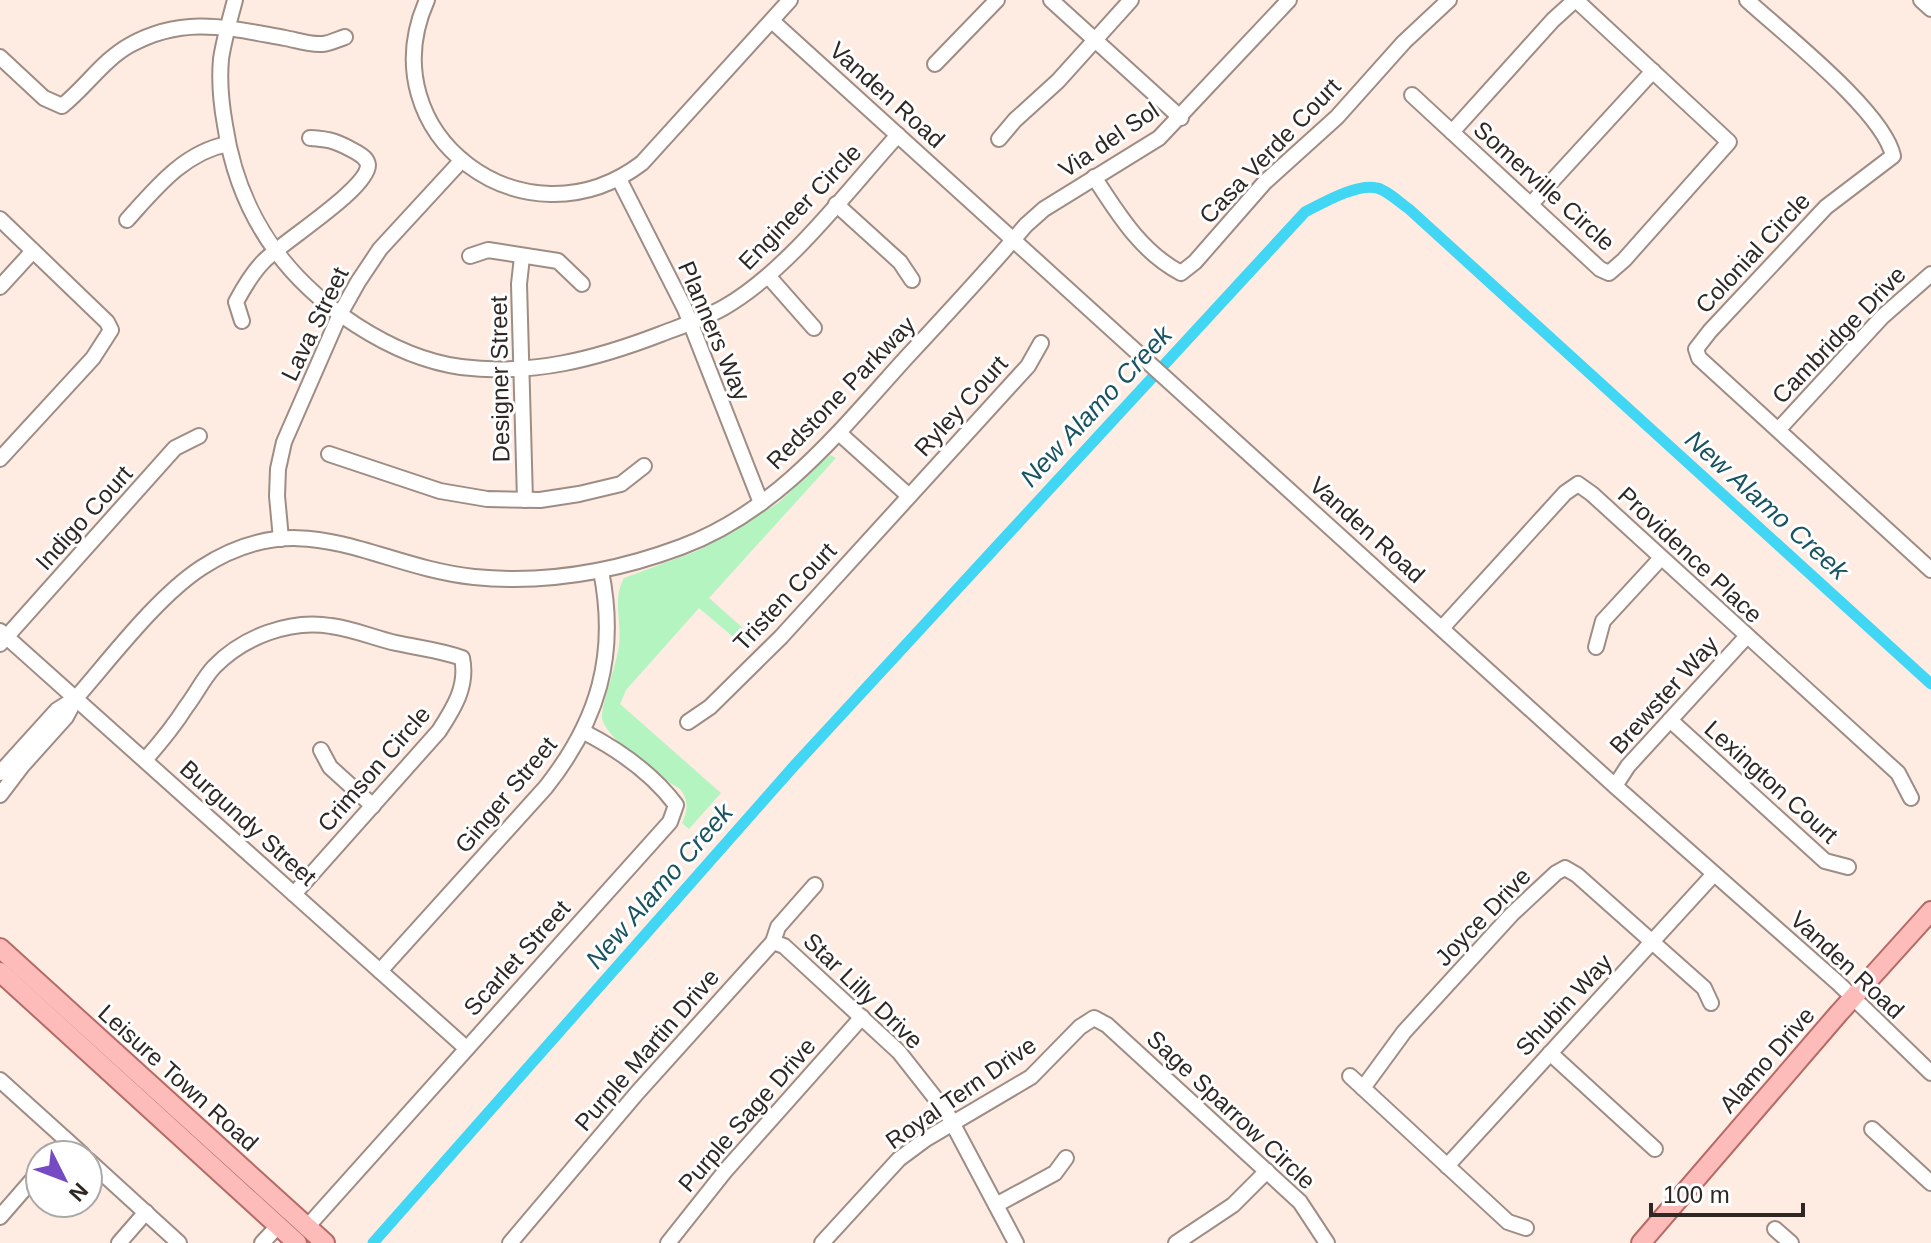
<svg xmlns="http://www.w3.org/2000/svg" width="1931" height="1243" font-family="Helvetica,sans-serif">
  <rect width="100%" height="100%" fill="#feebe2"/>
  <path fill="#b4f4c1" d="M830 455 836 458 709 598 754 638 745 647 699 608 626 690 620 704 721 793 689 829 682 823C688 810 689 800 680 789 663 779 604 737 602 718 601 706 617 664 619 645 622 622 612 599 624 578L697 551 735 530 778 503Z"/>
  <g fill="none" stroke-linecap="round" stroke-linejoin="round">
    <path stroke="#41d6f4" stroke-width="11" d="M373 1243 794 766 1305 212C1323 203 1357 183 1377 188 1387 190 1400 203 1409 209L1931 684"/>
    <defs>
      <g id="minor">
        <path d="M235 0C230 19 224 39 221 59 219 81 221 103 225 125 238 212 282 277 356 325 387 345 424 362 461 367 532 376 596 359 661 334 682 326 703 319 723 308 788 271 847 191 898 135"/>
        <path d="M427 0C367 134 525 252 642 163L790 0"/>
        <polyline points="1051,0 1181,118"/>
        <path d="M1747 0C1783 33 1884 112 1893 156L1826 207 1710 331 1696 349 1699 358 1931 570"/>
        <polyline points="1921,0 1931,9"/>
        <polyline points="772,21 1615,786 1838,983 1931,1073"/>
        <path d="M0 57 44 98 62 106C86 87 103 60 130 45 184 15 229 28 285 38 296 40 310 45 322 44 329 44 338 39 345 37"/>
        <polyline points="935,64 997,0"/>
        <polyline points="1412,95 1600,269 1609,273 1624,260 1729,142 1576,0"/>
        <polyline points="1452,132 1553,20 1575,0"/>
        <polyline points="999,139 1015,120 1058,81 1131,0"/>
        <path d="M1094 177C1118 214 1141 252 1181 273L1195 262 1265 182 1337 117 1404 42 1449 0"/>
        <polyline points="619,179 685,309 761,503"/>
        <polyline points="836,204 900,262 912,280"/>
        <polyline points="1531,204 1653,71"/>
        <polyline points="0,219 107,322 111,330 93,358 0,459"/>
        <path d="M127 220C155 189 184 152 228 144"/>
        <polyline points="470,256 488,250 558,261 582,284"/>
        <polyline points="522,257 519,284 525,500"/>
        <polyline points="769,277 814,328"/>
        <polyline points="0,287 33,251"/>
        <path d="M242 321 236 302C244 287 252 273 264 261 282 242 368 189 368 165 367 158 361 155 356 152 338 142 331 139 310 138"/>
        <polyline points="1779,429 1882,317 1931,274"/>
        <polyline points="839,433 909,496"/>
        <polyline points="329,454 440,491 487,499 540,500 579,494 621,484 644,466"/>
        <polyline points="281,539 277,496 278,469 284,442 340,314 358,282 380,249 462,160"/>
        <polyline points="1442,628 1565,493 1578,484 1592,494 1898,773 1911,798"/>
        <polyline points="0,631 466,1048"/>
        <polyline points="0,644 175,448 199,436"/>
        <polyline points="1596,647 1603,621 1661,558"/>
        <polyline points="1670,720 1825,861 1848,867"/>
        <polyline points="688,722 710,707 781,637 1028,366 1041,343"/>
        <polyline points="321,750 330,767 373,806"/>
        <path d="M145 760C160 743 174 726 186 707 196 694 203 679 214 667 243 637 290 619 331 626 354 629 374 638 396 643 419 648 440 650 462 658 468 686 454 708 439 731L294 894"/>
        <path d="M0 773 57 710 76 698C111 658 157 597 201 568 303 501 372 566 474 577 545 584 614 572 681 547 776 512 839 432 905 359 946 315 987 271 1026 225L1044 209 1159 138 1289 0"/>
        <polyline points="1615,786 1628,766 1747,636"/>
        <polyline points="0,795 22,766 66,717 74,702"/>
        <polyline points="773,942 784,946 899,1052 947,1113 1016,1243"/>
        <path d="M380 971 546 787C598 721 618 655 601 571"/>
        <polyline points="1550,1053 1655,1149"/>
        <polyline points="1350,1076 1508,1222 1526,1228"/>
        <polyline points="0,1080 83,1155"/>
        <polyline points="1363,1088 1404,1032 1512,914 1556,873 1565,868 1577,875 1704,988 1711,1003"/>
        <polyline points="1872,1129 1931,1183"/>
        <polyline points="54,1155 67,1141"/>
        <polyline points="88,1160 179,1243"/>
        <polyline points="1447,1166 1714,874"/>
        <polyline points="996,1205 1055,1173 1066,1158"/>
        <polyline points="0,1217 40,1171"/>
        <path d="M307 1227 670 822 676 805C652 773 619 750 584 732"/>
        <polyline points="1775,1229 1791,1243"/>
        <polyline points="119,1243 146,1212"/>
        <polyline points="262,1243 278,1226"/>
        <polyline points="510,1243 637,1093 773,942 778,927 815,885"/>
        <polyline points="668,1243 726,1170 862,1017"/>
        <polyline points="822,1243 899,1159 926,1139 1031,1077 1080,1027 1094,1018 1107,1025 1300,1202 1327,1243"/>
        <polyline points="1176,1243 1233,1205 1267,1171"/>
      </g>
      <g id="major">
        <polyline points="0,948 325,1243"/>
        <polyline points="0,972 297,1243"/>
        <polyline points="1641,1243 1839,1013 1931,911"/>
      </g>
    </defs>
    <use href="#minor" stroke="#9e8d85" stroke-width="18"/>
    <use href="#major" stroke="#b46b67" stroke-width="22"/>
    <use href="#minor" stroke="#fff" stroke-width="14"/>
    <use href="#major" stroke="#fdbcb9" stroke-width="18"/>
  </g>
  <g text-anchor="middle" stroke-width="6" stroke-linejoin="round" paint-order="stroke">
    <g font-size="24" fill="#2e2724" stroke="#fff">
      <text transform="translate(887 95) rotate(42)" y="8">Vanden Road</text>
      <text transform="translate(1109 140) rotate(-34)" y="8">Via del Sol</text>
      <text transform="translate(1270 151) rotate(-46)" y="8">Casa Verde Court</text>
      <text transform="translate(1544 186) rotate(42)" y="8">Somerville Circle</text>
      <text transform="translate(800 207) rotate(-46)" y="8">Engineer Circle</text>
      <text transform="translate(1753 253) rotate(-47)" y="8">Colonial Circle</text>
      <text transform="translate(315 324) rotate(-64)" y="8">Lava Street</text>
      <text transform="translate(714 331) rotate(67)" y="8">Planners Way</text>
      <text transform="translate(1839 335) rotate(-46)" y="8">Cambridge Drive</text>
      <text transform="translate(500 379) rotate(-91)" y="8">Designer Street</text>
      <text transform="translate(841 393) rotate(-46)" y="8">Redstone Parkway</text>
      <text transform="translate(961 406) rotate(-48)" y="8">Ryley Court</text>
      <text transform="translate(84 518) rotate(-48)" y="8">Indigo Court</text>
      <text transform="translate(1367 530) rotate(42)" y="8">Vanden Road</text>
      <text transform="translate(1690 555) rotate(43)" y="8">Providence Place</text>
      <text transform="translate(785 597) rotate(-47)" y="8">Tristen Court</text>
      <text transform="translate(1664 695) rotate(-48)" y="8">Brewster Way</text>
      <text transform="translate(374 769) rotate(-49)" y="8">Crimson Circle</text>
      <text transform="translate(1771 782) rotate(42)" y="8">Lexington Court</text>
      <text transform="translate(506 795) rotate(-50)" y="8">Ginger Street</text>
      <text transform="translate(248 823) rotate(42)" y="8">Burgundy Street</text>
      <text transform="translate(1483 917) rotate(-46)" y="8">Joyce Drive</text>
      <text transform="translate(517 958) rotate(-48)" y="8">Scarlet Street</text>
      <text transform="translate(1847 965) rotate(43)" y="8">Vanden Road</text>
      <text transform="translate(863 991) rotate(44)" y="8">Star Lilly Drive</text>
      <text transform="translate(1564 1005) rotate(-47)" y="8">Shubin Way</text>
      <text transform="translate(647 1050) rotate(-49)" y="8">Purple Martin Drive</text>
      <text transform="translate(1767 1060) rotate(-49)" y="8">Alamo Drive</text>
      <text transform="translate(178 1078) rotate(42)" y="8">Leisure Town Road</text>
      <text transform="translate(961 1093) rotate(-35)" y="8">Royal Tern Drive</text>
      <text transform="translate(1231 1110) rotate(43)" y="8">Sage Sparrow Circle</text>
      <text transform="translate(747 1115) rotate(-49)" y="8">Purple Sage Drive</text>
    </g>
    <g font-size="26" font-style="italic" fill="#175360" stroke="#fff">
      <text transform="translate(1096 406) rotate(-47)" y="9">New Alamo Creek</text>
      <text transform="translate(1767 505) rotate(42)" y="9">New Alamo Creek</text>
      <text transform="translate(659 886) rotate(-49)" y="9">New Alamo Creek</text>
    </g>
  </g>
  <g transform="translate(64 1179) rotate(132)"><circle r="38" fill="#ffffff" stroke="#aba9a7" stroke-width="2"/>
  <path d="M0-6L14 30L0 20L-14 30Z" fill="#764ac2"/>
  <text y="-12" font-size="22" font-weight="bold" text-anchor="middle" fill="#2e2724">N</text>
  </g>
  <path d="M1651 1203v12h152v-12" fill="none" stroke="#2e2724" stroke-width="4"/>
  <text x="1663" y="1203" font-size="24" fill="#2e2724" stroke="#ffffff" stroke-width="6" paint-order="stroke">100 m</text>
</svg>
